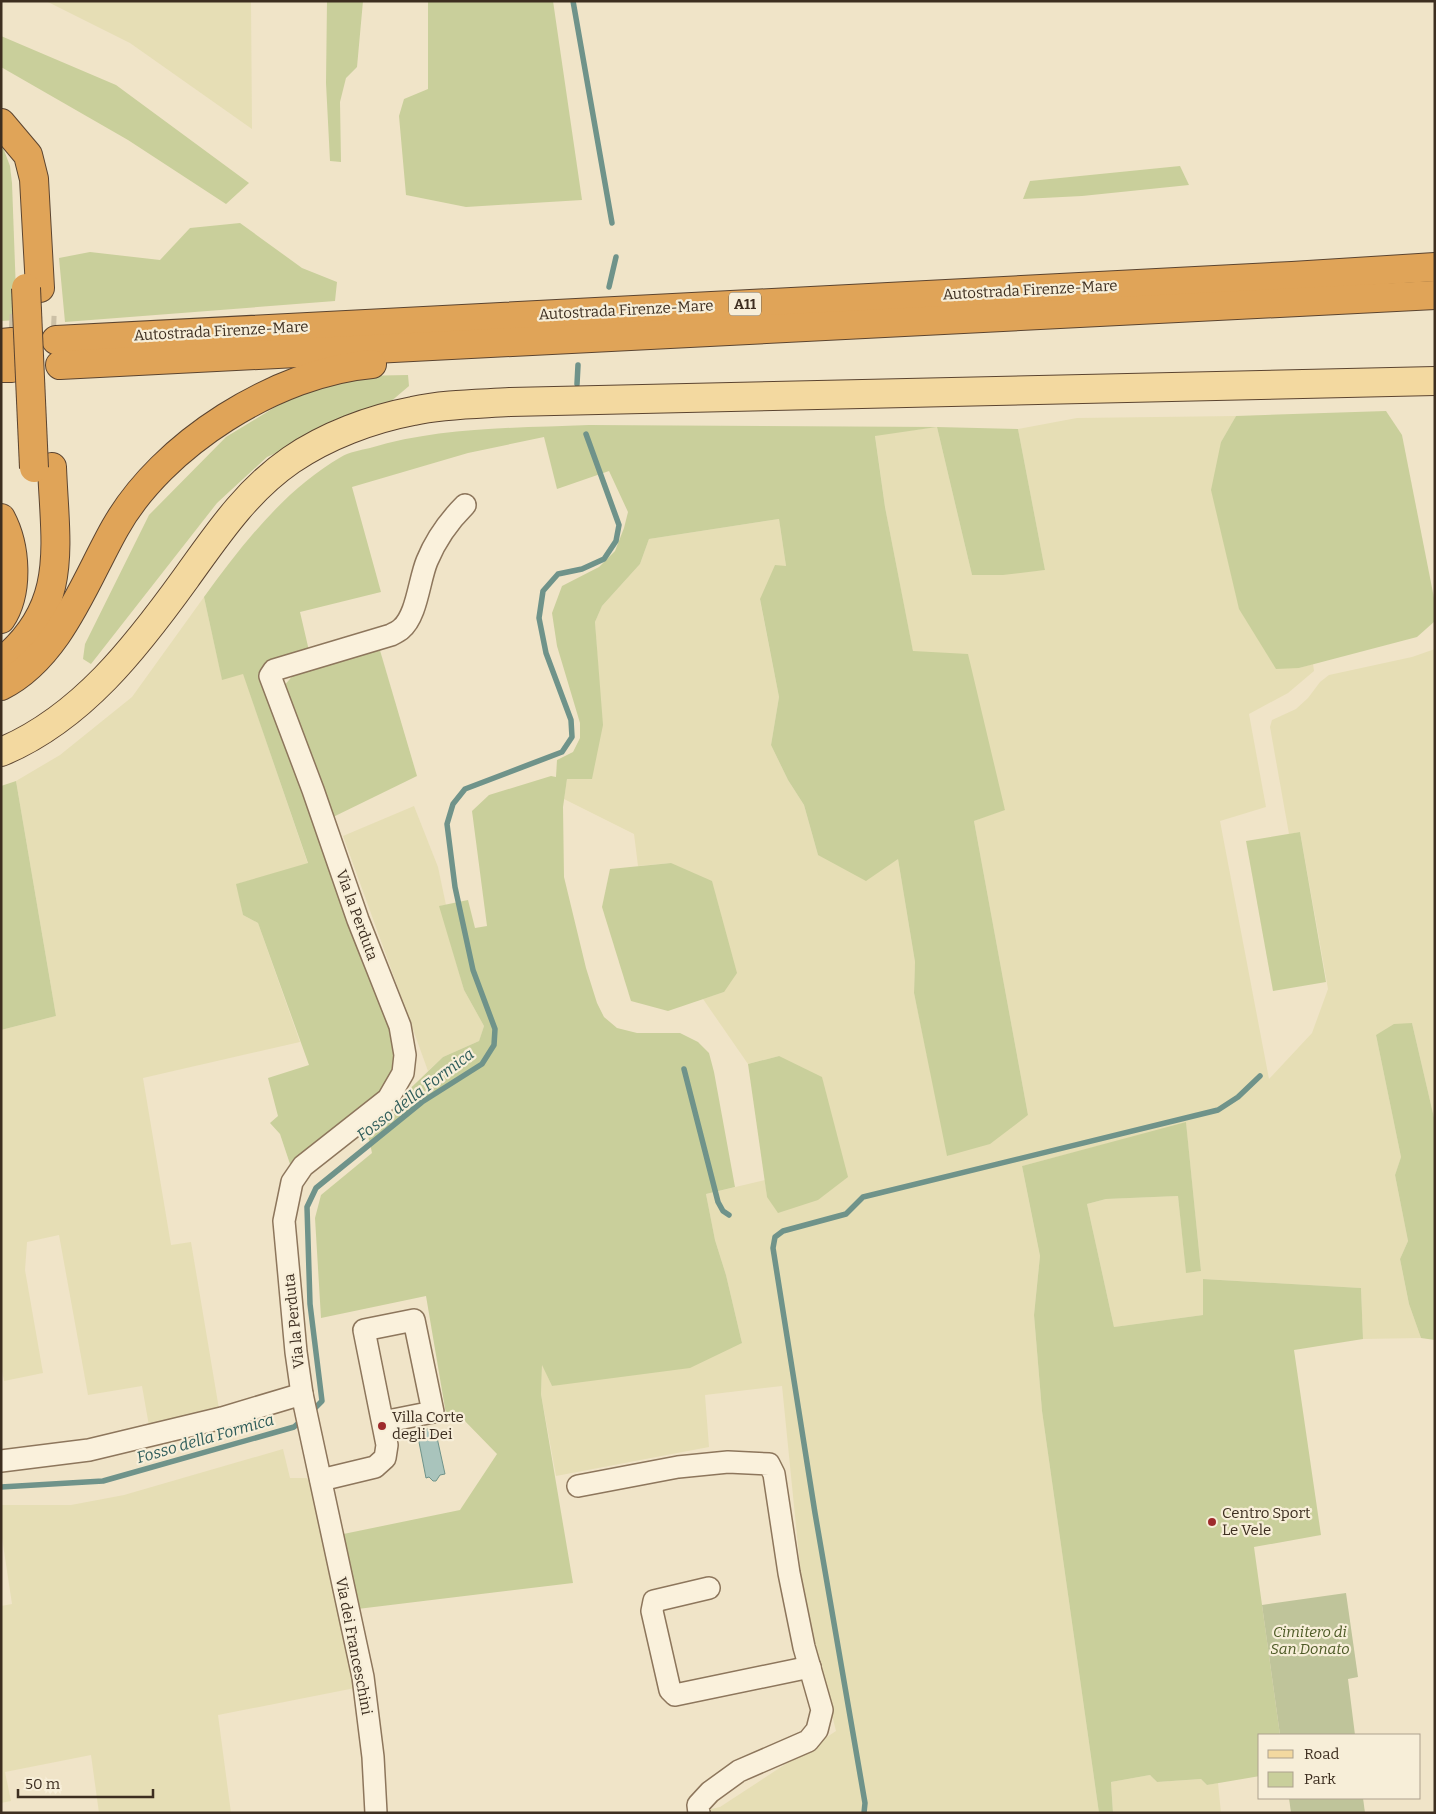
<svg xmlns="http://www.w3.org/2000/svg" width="1436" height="1814" font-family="Bitter,serif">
  <rect width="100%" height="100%" fill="#f0e4c8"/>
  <g fill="#e6deb5">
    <polygon points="46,1 251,1 252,129 130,43"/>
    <polygon points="1236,416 1221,442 1299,668 1313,664 1314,671 1288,693 1249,714 1266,807 1220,821 1269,1079 1312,1033 1328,989 1300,832 1289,834 1270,727 1272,720 1296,709 1308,698 1320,682 1329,675 1412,657 1435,649 1435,1122 1412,1023 1376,1035 1401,1157 1395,1175 1408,1241 1400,1259 1409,1304 1421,1338 1363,1339 1361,1288 1203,1279 1203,1315 1114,1327 1087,1204 1106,1199 1178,1196 1186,1272 1201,1271 1186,1123 1022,1166 1040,1256 1034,1315 1042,1411 1099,1813 693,1813 720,1807 836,1731 804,1606 782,1386 705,1395 709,1447 556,1476 541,1394 542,1364 552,1386 742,1343 726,1275 715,1240 706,1194 765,1180 767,1197 779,1056 748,1064 703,999 724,992 671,863 638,866 634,834 564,799 567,779 602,725 595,622 602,606 640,564 649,539 779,519 786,566 760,600 779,697 771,745 788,780 804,805 818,855 898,859 915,962 914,993 948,1156 1028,1115 974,821 1005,809 913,652 885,507 875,435 937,427 972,575 1045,570 1018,429 1077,418"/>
    <polygon points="204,597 222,679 243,673 308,864 237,884 243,915 258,923 300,1042 143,1078 171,1245 191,1242 219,1409 149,1426 142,1386 88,1395 59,1235 27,1242 25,1270 43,1373 4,1381 1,1366 1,1030 56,1016 16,781 60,755 132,697"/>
    <polygon points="414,806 438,867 446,905 440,906 464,990 484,1026 479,1041 443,1057 428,1071 343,836"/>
    <polygon points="283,1449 290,1478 307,1478 314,1487 355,1688 218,1715 231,1813 99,1813 91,1755 5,1772 11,1801 1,1803 1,1606 12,1604 1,1531 1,1505 71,1505 124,1495"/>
    <polygon points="1150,1775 1157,1782 1201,1779 1207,1785 1218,1783 1221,1813 1113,1813 1111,1782"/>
  </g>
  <g fill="#c9cf9b">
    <polygon points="327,1 363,1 357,67 346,78 340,102 341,162 330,161 326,83"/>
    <polygon points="428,1 553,1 582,200 466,207 406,195 399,116 404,99 428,89"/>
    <polygon points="1,36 116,85 249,183 226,204 128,140 1,67"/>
    <polygon points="1,142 10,166 12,183 17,320 1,321"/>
    <polygon points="1180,166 1189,185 1082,196 1023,199 1030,181"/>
    <polygon points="240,223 302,268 337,282 335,301 65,322 59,258 90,252 160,260 190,228"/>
    <polygon points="408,375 409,386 389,403 267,457 217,503 91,664 83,659 85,644 149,515 226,437 290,398 357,376"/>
    <polygon points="1386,411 1402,435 1435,603 1435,621 1417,637 1299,668 1276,669 1239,609 1211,490 1221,442 1236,416"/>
    <path d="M589 425 937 427 1018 429 1045 570 1003 575H972L937 427 875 436 885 507 913 651 968 654 1005 810 974 821 1028 1115 990 1144 947 1156 914 993 915 962 898 859 866 881 818 855 804 805 788 780 771 745 779 697 760 599 775 565 786 566 779 519 649 539 640 564 602 606 595 622 603 725 592 779H567L563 807 564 877 586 968 597 1003 604 1017 617 1028 637 1033H680L698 1042 709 1053 714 1072 735 1187 706 1194 715 1240 726 1275 742 1343 690 1368 552 1386 542 1365 541 1394 573 1583 341 1611 324 1538 460 1510 497 1454 461 1417 447 1420 426 1296 321 1318 315 1218 321 1195 372 1153 367 1130 443 1057 479 1041 484 1026 464 990 439 906 468 900 475 928 487 926 472 811 489 795 551 776 556 777 557 760 573 752 580 738V723L557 646 552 613 562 586 599 567 615 551 624 528 628 512 609 471 557 489 544 437 468 453 352 487 381 592 300 612 310 655 260 669 396 1040 394 1077 372 1103 291 1167 280 1134 270 1123 278 1116 268 1078 309 1065 258 923 243 915 236 884 308 863 243 674 222 680 204 597C242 545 284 490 341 457 349 452 361 450 370 448 440 427 516 428 589 425Z"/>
    <polygon points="379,647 417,776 329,819 284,686 294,674"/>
    <polygon points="16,781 56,1016 1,1030 1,786"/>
    <polygon points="1300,832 1326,982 1273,991 1246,841"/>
    <polygon points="671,863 712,881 737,973 724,992 668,1011 631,1001 602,907 610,869"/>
    <polygon points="1412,1023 1435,1122 1435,1340 1421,1338 1409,1304 1400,1259 1408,1241 1395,1175 1401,1157 1376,1035 1394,1024"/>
    <polygon points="779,1056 822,1077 848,1177 818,1200 778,1213 767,1197 748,1064"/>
    <polygon points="1186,1122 1201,1271 1186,1273 1178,1196 1106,1199 1087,1204 1114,1327 1203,1315 1203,1279 1361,1288 1363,1339 1294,1350 1321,1535 1254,1547 1280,1735 1260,1735 1260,1776 1207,1785 1201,1779 1157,1782 1150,1775 1111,1782 1113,1813 1099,1813 1042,1411 1034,1315 1040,1256 1022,1166"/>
  </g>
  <g fill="#bfc49a">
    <polygon points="1346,1593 1358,1677 1348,1679 1355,1735 1280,1735 1262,1605"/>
    <polygon points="1289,1798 1363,1798 1365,1813 1291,1813"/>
  </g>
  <polygon fill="#a9c4bc" stroke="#6f938a" points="426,1429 429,1429 433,1434 436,1433 445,1474 440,1475 436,1481 433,1481 429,1477 426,1478 418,1437 422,1435"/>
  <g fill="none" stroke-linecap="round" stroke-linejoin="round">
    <g stroke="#6f938a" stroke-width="5.5">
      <polyline points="573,1 612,223"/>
      <polyline points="609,287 616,257"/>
      <polyline points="577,384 578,365"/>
      <polyline points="684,1069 718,1202 723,1211 729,1215"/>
      <polyline points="312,1411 322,1401 310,1304 307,1207 316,1188 422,1102 482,1064 494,1045 495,1029 473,970 455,887 447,824 453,804 465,789 562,752 572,737 571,720 546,653 539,618 543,591 558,574 582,569 604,559 616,541 619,525 586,434"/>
      <polyline points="1,1487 103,1481 294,1427 303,1419"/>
      <polyline points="864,1813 865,1803 815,1513 773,1248 775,1237 783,1231 846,1214 863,1197 1218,1110 1238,1097 1260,1076"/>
    </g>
    <polyline stroke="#ccc0a6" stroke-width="28" stroke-dasharray="28 14" stroke-linecap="butt" points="9,328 56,330"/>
    <defs>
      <g id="street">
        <polyline points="1,1461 89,1450 222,1418 302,1394"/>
        <polyline points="321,1480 375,1467 385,1458 387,1445 364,1330 414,1320 433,1412 383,1422"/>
        <polyline points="578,1486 678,1467 728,1462 769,1464 774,1474 789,1573 804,1647 822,1710 817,1730 808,1741 739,1771 710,1792 698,1805 699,1813"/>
        <polyline points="709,1588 654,1601 652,1611 670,1690 675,1695 810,1667"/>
        <path d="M376 1813 373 1757 363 1677 302 1394 296 1352 284 1221 292 1182 303 1166 388 1099 403 1073 405 1055 400 1026 358 920 313 790 270 676 274 670 391 635C395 633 399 631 401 629 417 616 419 580 427 561 436 539 448 522 465 505"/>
      </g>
      <path id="primary" d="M1 752C81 719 137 646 186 578 217 535 246 491 291 460 326 436 371 419 413 411 444 404 478 404 510 402L1435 381"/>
      <g id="highway">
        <polyline points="1,123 28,155 34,179 40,288"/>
        <polyline points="56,340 1292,276 1435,267"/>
        <polyline points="1,343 12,342"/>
        <polyline points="60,365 1435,295"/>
        <polyline points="1,368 12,368"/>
        <path d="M1 518C16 546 19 592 1 619"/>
        <path d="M1 662C70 607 55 545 52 467"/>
        <path d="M1 686C59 657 85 581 115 528 162 444 277 372 372 364"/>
      </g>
    </defs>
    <use href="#street" stroke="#8d765c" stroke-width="24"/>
    <use href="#primary" stroke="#5b4430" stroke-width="30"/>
    <use href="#highway" stroke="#5b4430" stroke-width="30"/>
    <use href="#street" stroke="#faf1dc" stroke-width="21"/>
    <use href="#primary" stroke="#f3d9a0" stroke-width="28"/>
    <use href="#highway" stroke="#e0a458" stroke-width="28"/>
    <defs>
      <polyline id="highway-bridge" points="26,288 34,468"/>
    </defs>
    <use href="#highway-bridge" stroke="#5b4430" stroke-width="30" stroke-linecap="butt"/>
    <use href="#highway-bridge" stroke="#e0a458" stroke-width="28"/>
  </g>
  <g fill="#9e2a2b" stroke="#f7eed8" stroke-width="2">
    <circle cx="382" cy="1426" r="5"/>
    <circle cx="1212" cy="1522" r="5"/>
  </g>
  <g text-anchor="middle" stroke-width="4.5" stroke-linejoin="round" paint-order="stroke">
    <rect fill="#f7eed8" stroke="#756857" stroke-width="1" x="729" y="292.5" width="32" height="23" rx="4"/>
    <g font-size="14" font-weight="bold" fill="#3d2e20">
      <text x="745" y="309">A11</text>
    </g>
    <g font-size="15" fill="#3d2e20" stroke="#f7eed8">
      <text transform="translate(1030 290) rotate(-3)" y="5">Autostrada Firenze-Mare</text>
      <text transform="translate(626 310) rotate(-3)" y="5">Autostrada Firenze-Mare</text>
      <text transform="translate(221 331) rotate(-3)" y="5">Autostrada Firenze-Mare</text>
      <text transform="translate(357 915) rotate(70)" y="5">Via la Perduta</text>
      <text transform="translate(294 1321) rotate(-96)" y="5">Via la Perduta</text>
      <text transform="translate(354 1646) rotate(79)" y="5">Via dei Franceschini</text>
    </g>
    <g font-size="15" fill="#3d2e20" stroke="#f7eed8" text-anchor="start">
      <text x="392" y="1422">Villa Corte<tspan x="392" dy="17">degli Dei</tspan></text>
      <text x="1222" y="1518">Centro Sport<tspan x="1222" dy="17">Le Vele</tspan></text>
    </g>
    <g font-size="15" font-style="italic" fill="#4d5a26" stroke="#f7eed8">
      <text x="1310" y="1637">Cimitero di<tspan x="1310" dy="17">San Donato</tspan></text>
    </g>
    <g font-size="16" font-style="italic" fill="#2f5d5a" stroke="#f7eed8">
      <text transform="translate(415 1094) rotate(-37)" y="6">Fosso della Formica</text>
      <text transform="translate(205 1438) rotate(-16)" y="6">Fosso della Formica</text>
    </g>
  </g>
  <rect width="1436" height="1814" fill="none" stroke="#3d2e20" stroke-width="5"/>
  <rect x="1258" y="1734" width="162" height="65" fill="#f7eed8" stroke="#ada18e"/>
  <rect x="1268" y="1750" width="25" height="8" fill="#f3d9a0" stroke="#ada18e"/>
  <text x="1304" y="1759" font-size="15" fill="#3d2e20">Road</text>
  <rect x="1268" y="1772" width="25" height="15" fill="#c9cf9b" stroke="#ada18e"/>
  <text x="1304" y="1784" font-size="15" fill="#3d2e20">Park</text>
  <path d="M18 1789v8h135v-8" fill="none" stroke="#3d2e20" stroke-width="2.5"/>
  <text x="25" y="1789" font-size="15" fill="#3d2e20" stroke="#f7eed8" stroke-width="4" paint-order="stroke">50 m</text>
</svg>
